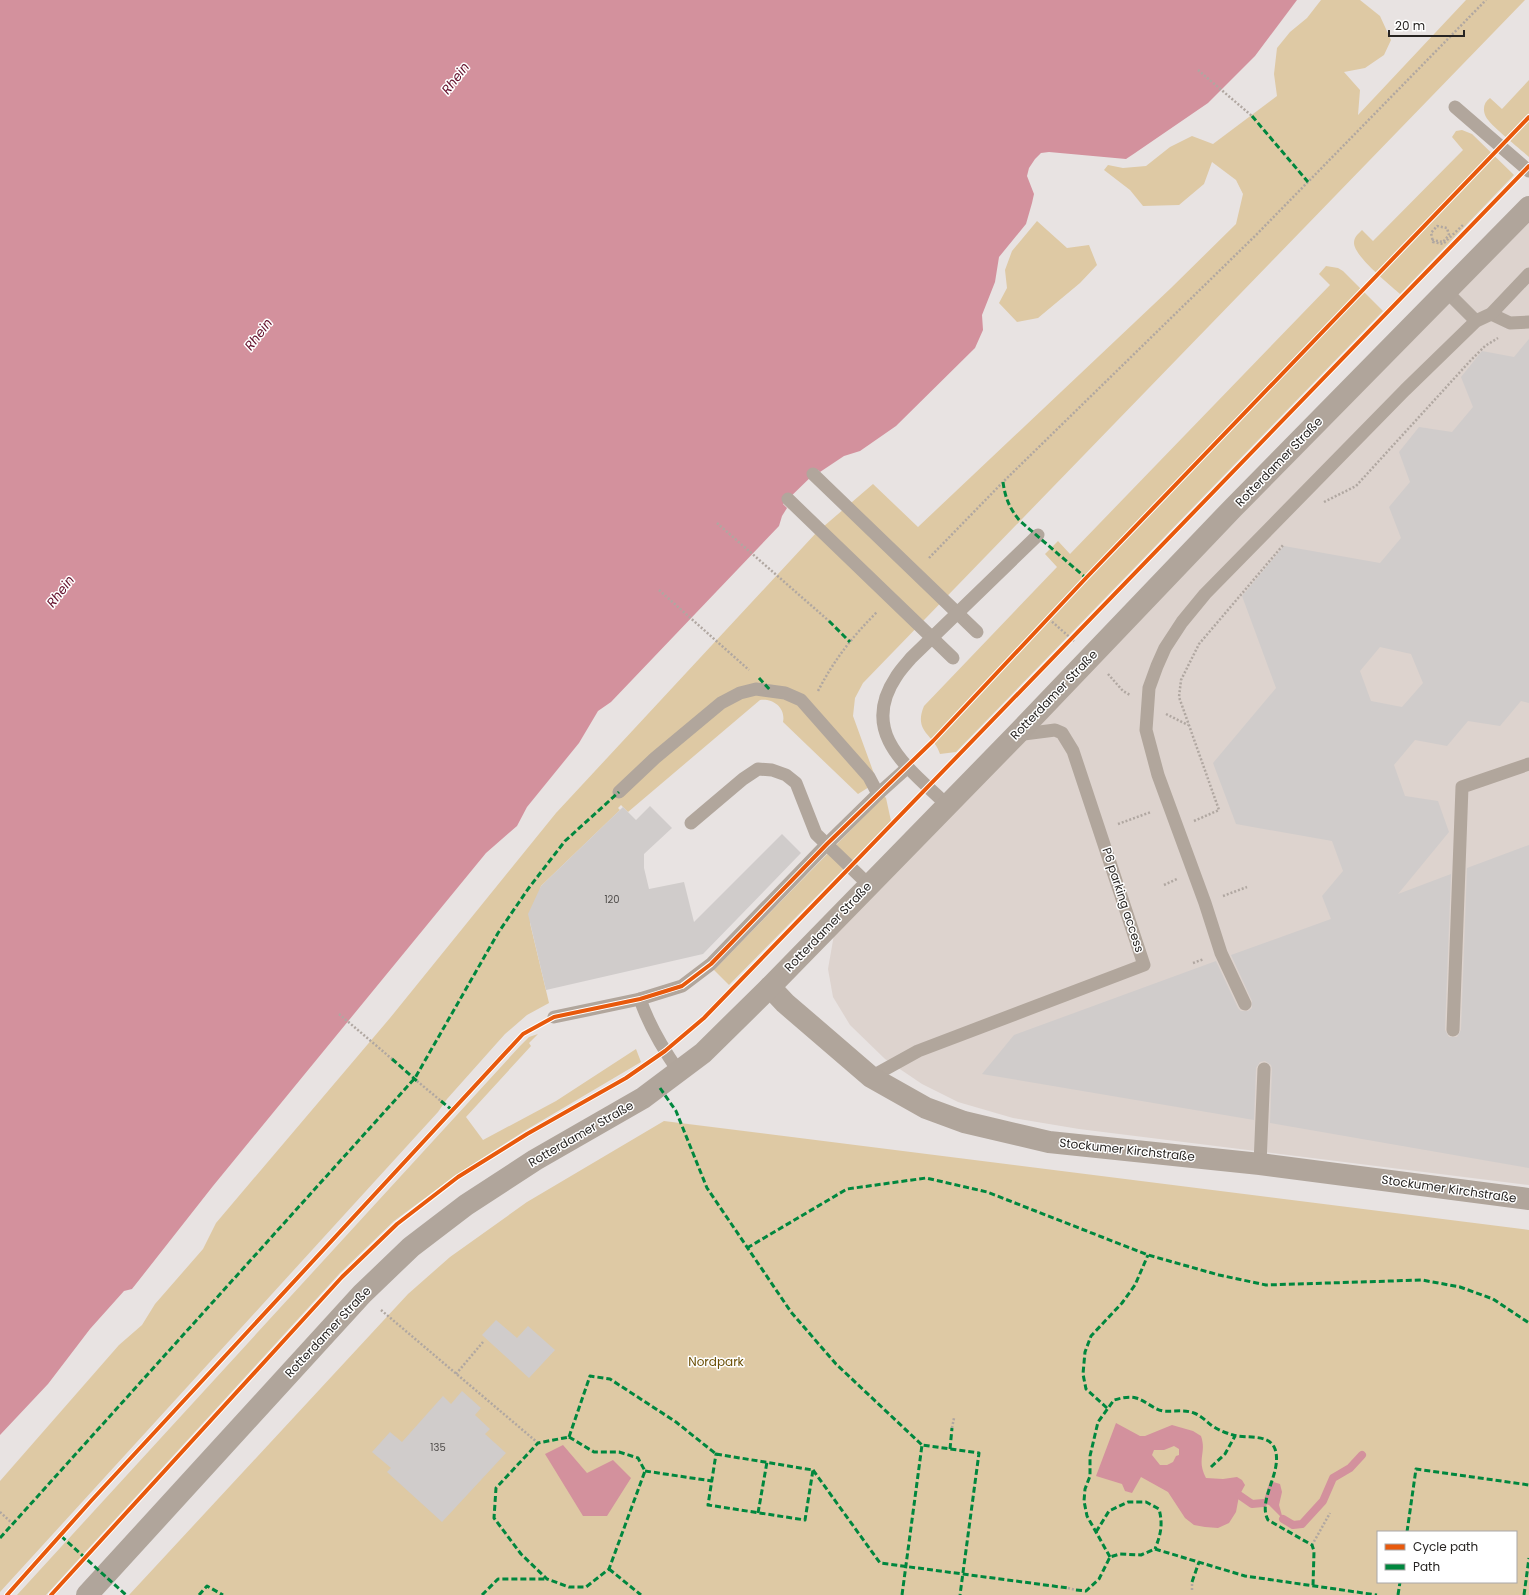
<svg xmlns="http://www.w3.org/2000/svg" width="1529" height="1595" font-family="Poppins,sans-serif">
  <rect width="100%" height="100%" fill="#e8e3e2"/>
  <polygon fill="#ddd3ce" points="1529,222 1529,1185 1079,1129 1013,1118 958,1102 922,1084 885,1059 850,1025 833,997 828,969 835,929"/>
  <g fill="#dec9a4" fill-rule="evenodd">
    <path d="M1321 0H1360L1380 16 1391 40 1384 55 1365 68 1344 72 1360 90 1358 115 1466 0H1525L863 683 855 698 853 716 877 782 858 794 783 722C786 708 773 698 760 700L628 812 621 805 618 808 620 810 541 886 530 923 549 1003 527 1015 505 1034 447 1099 438 1112 0 1592V1481L119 1345 142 1325 155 1304 203 1249 216 1223 390 1018 556 813 816 533 873 484 918 527 1171 288 1236 224 1243 194 1236 180 1212 162 1204 184 1179 205 1143 206 1130 190 1104 170 1108 165 1123 168 1146 166 1170 147 1192 136 1213 144 1277 96 1274 74 1277 48 1290 32 1307 18Z"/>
    <path d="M1529 80V157C1519 148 1491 126 1486 117 1482 109 1484 102 1490 98L1502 109Z"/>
    <path d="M1462 130 1472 134 1514 175 1400 294C1390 285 1354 256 1354 243 1354 237 1358 234 1362 230L1373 241 1463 150 1452 137 1456 131Z"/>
    <polygon points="1037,221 1067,248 1089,245 1097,265 1080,283 1038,318 1017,322 999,303 1007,288 1005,270 1012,251"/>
    <path d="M1326 266 1338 268 1343 271 1383 311 956 752 940 754C934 734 913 732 924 706L1057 567 1045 554 1058 541 1070 554 1330 285 1319 274Z"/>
    <polygon points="884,796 886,798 891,821 729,985 714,970"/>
    <polygon points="538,1034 529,1043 531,1046 466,1117 483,1140 556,1101 636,1049 641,1062 526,1130 456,1175 394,1221 340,1273 46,1595 17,1595 520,1046 529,1037"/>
    <path d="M664 1121 1529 1230V1595H129L408 1294 450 1257 527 1202ZM1378 1532H1516V1582H1378Z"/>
  </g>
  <g fill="#d3919d" fill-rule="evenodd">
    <polygon points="0,0 1297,0 1255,56 1208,103 1135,153 1126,159 1049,152 1041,153 1035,159 1029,168 1027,176 1034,194 1032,203 1026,224 999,257 995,282 982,315 983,330 975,348 896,426 860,451 844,456 820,472 818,470 783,504 787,508 782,516 779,526 611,702 598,711 579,743 527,807 517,826 486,853 213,1186 132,1289 124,1291 90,1329 48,1384 0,1435"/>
    <path d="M1116 1423 1140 1436H1145L1172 1425 1193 1431 1201 1436C1207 1454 1196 1458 1206 1478L1223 1479 1237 1477 1242 1480 1245 1485 1239 1496 1236 1512 1229 1523 1218 1528 1205 1527 1194 1525 1185 1518 1168 1492 1141 1477 1132 1493 1125 1491 1122 1484 1096 1476ZM1174 1446 1179 1449V1455L1176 1456 1173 1462 1167 1465H1160L1152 1455 1154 1450H1164Z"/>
    <polygon points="563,1445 587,1473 613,1460 631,1478 607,1516 583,1516 545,1454"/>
    <polygon points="1270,1481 1280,1484 1282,1492 1279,1505 1283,1519 1269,1505 1263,1503"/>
  </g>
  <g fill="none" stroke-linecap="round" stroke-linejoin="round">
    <g stroke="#d3919d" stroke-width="8">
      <polyline points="1239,1495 1252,1504 1263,1503"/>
      <polyline points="1283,1519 1293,1525 1302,1524 1323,1501 1333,1478 1350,1468 1362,1455"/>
    </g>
  </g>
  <g fill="#d0cccb" fill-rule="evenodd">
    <path d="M1529 339V703L1521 701 1500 726 1468 721 1447 746 1415 740 1394 765 1405 796 1438 801 1449 832 1398 894 1451 874 1445 1030 1449 1037H1457L1461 1030 1467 868 1529 845V1168L1270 1123 1272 1069 1271 1065 1265 1061 1260 1062 1256 1068 1254 1120 982 1074 1014 1035 1216 961 1238 1008 1241 1011H1248L1252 1008V1001L1231 955 1331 919 1322 896 1343 871 1332 841 1236 824 1213 763 1276 688 1242 596 1284 546 1380 563 1401 538 1389 507 1410 482 1399 452 1419 427 1452 432 1473 407 1461 377 1482 351 1514 357ZM1380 647 1411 654 1423 683 1402 707 1371 701 1360 671Z"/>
    <polygon points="650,806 672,828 644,854 644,868 649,889 684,882 694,922 782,834 801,853 703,954 546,990 528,914 541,886 623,807 636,820"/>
    <polygon points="496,1320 517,1338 528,1326 555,1350 529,1378 482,1335"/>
    <polygon points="462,1391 481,1408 475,1415 490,1429 485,1434 506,1453 442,1522 387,1472 391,1468 372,1452 390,1432 402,1442 443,1396 451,1404"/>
  </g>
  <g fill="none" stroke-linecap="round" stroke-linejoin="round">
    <g stroke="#b0a7a1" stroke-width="2.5" stroke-dasharray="2 2" stroke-linecap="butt">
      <polyline points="1198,70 1252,116"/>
      <polyline points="1432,240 1443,242 1449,235 1447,228 1437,226 1431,233 1433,242 1443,244 1464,224"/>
      <polyline points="1324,502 1356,486 1471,360 1485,346 1498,338"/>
      <polyline points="717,523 829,621"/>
      <polyline points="929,558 1003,482 1256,235 1486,0"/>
      <polyline points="659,590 749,670"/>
      <polyline points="1049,619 1074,641"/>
      <polyline points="1108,674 1123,691 1130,695"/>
      <path d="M818 691C834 660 852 637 877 612"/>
      <polyline points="1166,714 1188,725"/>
      <polyline points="1194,821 1219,810 1179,697 1181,680 1199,644 1284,544"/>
      <polyline points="1118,824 1151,812"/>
      <polyline points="1164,885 1177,879"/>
      <polyline points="1223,896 1247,887"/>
      <polyline points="1193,963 1204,959"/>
      <polyline points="339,1014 392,1059"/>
      <polyline points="417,1081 441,1101"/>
      <polyline points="381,1310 538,1443"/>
      <polyline points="456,1374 483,1342"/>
      <polyline points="952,1428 954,1418"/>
      <polyline points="0,1512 13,1524"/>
      <polyline points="1312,1545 1330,1513"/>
      <polyline points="1068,1588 1076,1590"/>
      <polyline points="1192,1590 1192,1582"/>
    </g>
    <g stroke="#b1a69c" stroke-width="13">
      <polyline points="1455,107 1529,171"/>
      <polyline points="1446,291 1476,321"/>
      <polyline points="1491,314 1510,323 1529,322"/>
      <polyline points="813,474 977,632"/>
      <polyline points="788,499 953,658"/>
      <polyline points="619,792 655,758 721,703 740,693 756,689 785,693 801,700 869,777 878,794"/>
      <path d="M947 805C910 769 858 734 896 677 900 670 906 664 911 658L1038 535"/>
      <polyline points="691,823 743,779 758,769 772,770 786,775 796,783 816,834 869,885"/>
      <path d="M640 999C649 1026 663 1049 679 1072"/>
      <polyline points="1245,1004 1221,953 1205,903 1158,775 1146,730 1149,688 1157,666 1165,648 1182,622 1205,594 1405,390 1476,321 1491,314 1529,274"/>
      <polyline points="554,1017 640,999 682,986 711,964 827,844 878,794 908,767"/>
      <polyline points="1453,1030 1462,787 1529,764"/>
      <polyline points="871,1077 918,1051 1144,965 1073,751 1062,733 1055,730 1016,735"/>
      <polyline points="1260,1164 1264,1069"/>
    </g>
    <g stroke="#b0a59b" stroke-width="22">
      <polyline points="770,987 785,1003 871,1077 926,1108 964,1122 1049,1142 1260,1164 1529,1199"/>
      <polyline points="87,1595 362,1294 411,1247 466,1205 535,1160 643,1098 703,1053 770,987 1016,735 1233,508 1529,207"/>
    </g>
    <g stroke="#00873e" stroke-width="3" stroke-dasharray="6 3" stroke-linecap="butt">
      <polyline points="1252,116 1308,182"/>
      <path d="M1003 482C1005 497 1009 508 1020 521L1086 578"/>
      <polyline points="829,621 850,642"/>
      <polyline points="759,678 771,691"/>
      <polyline points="392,1059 417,1081"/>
      <polyline points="660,1088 676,1111 707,1188 791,1312 836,1364 922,1445"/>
      <polyline points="441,1101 452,1110"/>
      <polyline points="747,1248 847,1189 926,1178 987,1192 1148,1255 1219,1275 1266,1285 1422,1280 1460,1287 1493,1299 1529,1323"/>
      <polyline points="1107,1408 1086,1389 1083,1374 1085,1352 1091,1336 1122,1303 1135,1285 1148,1255"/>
      <polygon points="569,1437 594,1452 619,1452 638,1458 645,1471 609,1569 586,1587 569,1587 547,1579 521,1554 494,1518 496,1488 538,1443"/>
      <polyline points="569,1437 590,1376 610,1379 676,1422 716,1454"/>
      <polyline points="950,1449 952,1428"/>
      <polygon points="716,1454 813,1470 805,1520 708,1505"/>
      <polyline points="1211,1467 1225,1454 1235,1436"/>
      <polyline points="813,1470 880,1563 1068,1588"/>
      <polyline points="645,1471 712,1481"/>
      <polyline points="758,1513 767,1462"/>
      <path d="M1096 1532 1109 1511 1128 1502H1146L1159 1509C1163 1524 1161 1534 1155 1549"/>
      <polyline points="1407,1532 1416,1469 1529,1485"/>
      <polyline points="61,1536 126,1595"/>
      <polyline points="0,1538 415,1078 498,933 528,889 565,841 619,792"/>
      <path d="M1110 1557 1087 1516 1084 1501 1085 1489 1090 1476V1456L1098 1422 1114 1400C1121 1398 1129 1396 1136 1398 1146 1401 1153 1409 1163 1411 1174 1412 1183 1409 1194 1413 1200 1415 1206 1421 1211 1425 1218 1430 1226 1433 1233 1435 1246 1439 1269 1433 1275 1449 1283 1472 1257 1500 1268 1520L1312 1545 1314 1551 1313 1586"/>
      <polyline points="609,1569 641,1595"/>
      <polyline points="1192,1582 1199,1562"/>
      <polyline points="1076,1590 1086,1591 1099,1579 1110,1557 1120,1554 1141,1555 1155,1549 1245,1576 1377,1595"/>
      <polyline points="199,1595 207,1586 223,1595"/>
      <polyline points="482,1595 498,1579 547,1579"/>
      <polyline points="902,1595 922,1445 979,1453 960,1595"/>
      <polyline points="1398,1595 1400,1582"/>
      <polyline points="1524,1595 1529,1558"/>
    </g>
    <defs>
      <g id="cycleway">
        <polyline points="7,1595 91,1501 523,1034 554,1017 640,999 682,986 711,964 827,844 933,741 1086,578 1529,117"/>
        <polyline points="51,1595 342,1277 397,1224 458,1177 527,1134 626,1078 665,1051 704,1018 1529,166"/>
      </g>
    </defs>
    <use href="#cycleway" stroke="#fff" stroke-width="6"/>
    <use href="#cycleway" stroke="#e8590c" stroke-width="4"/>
  </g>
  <g text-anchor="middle" stroke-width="3" stroke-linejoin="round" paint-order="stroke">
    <g font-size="10" fill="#514e4c">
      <text x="612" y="903">120</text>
      <text x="438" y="1451">135</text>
    </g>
    <g font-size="12" fill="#272422" stroke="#fff">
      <text transform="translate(1279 462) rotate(-46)" y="4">Rotterdamer Straße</text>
      <text transform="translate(1054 695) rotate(-46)" y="4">Rotterdamer Straße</text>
      <text transform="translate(1123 900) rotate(72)" y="4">P6 parking access</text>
      <text transform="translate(828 927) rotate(-46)" y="4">Rotterdamer Straße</text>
      <text transform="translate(581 1134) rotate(-30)" y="4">Rotterdamer Straße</text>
      <text transform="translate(1127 1150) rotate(6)" y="4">Stockumer Kirchstraße</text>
      <text transform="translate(1449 1189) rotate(8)" y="4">Stockumer Kirchstraße</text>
      <text transform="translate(328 1332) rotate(-47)" y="4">Rotterdamer Straße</text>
    </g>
    <g font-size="12" fill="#6a4e05" stroke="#fff">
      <text x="716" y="1366">Nordpark</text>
    </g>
    <g font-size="13" font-style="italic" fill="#620d29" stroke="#fff">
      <text transform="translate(455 78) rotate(-52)" y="5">Rhein</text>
      <text transform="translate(258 334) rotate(-52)" y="5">Rhein</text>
      <text transform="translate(60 591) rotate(-52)" y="5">Rhein</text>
    </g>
  </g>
  <rect x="1377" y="1531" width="140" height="52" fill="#ffffff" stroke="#a9a7a7"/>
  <rect x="1385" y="1544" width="20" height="6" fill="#e8590c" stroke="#a9a7a7"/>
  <text x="1413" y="1551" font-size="12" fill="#272422">Cycle path</text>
  <rect x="1385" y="1564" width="20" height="6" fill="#00873e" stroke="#a9a7a7"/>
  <text x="1413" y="1571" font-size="12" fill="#272422">Path</text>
  <path d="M1389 30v6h75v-6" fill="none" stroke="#272422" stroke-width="2"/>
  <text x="1395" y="30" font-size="12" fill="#272422" stroke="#ffffff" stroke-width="3" paint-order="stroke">20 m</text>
</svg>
